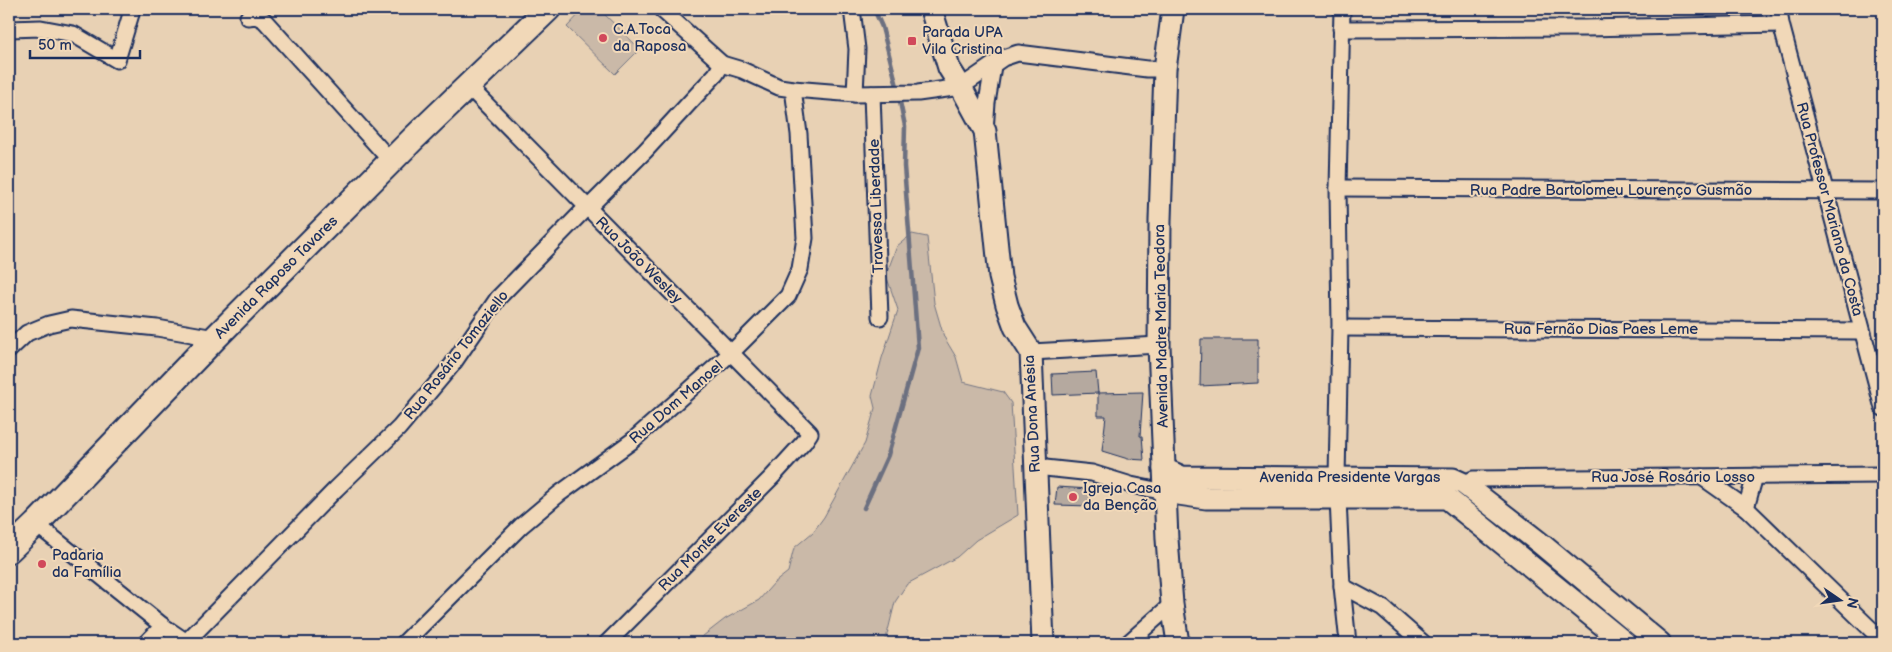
<svg xmlns="http://www.w3.org/2000/svg" width="1892" height="652" font-family="'Balsamiq Sans',sans-serif">
  <rect width="100%" height="100%" fill="#e8d1b4"/>
  <filter id="ink" filterUnits="userSpaceOnUse"><feTurbulence type="fractalNoise" baseFrequency=".02" numOctaves="2"/><feDisplacementMap in="SourceGraphic" scale="10" xChannelSelector="R" yChannelSelector="G"/><feConvolveMatrix kernelMatrix="1 2 1 2 8 2 1 2 1" color-interpolation-filters="sRGB"/></filter>
  <g filter="url(#ink)">
    <g fill="#cab9a8" stroke="#727483">
      <polygon points="584,9 599,9 640,49 615,74 567,27"/>
      <polygon points="912,234 927,237 934,303 944,337 956,357 963,382 1003,392 1011,403 1018,515 976,540 957,557 907,584 895,602 885,643 694,643 725,619 759,600 774,583 788,572 794,548 813,532 824,517 865,443 875,408 872,396 882,358 898,310 886,275 897,246"/>
    </g>
    <g fill="none" stroke-linecap="round" stroke-linejoin="round">
      <g stroke="#6c6f80" stroke-width="4.5">
        <polyline points="874,9 882,27 898,90"/>
        <polyline points="864,508 888,455 918,348 904,166 905,126 899,97"/>
      </g>
    </g>
    <g fill="#b5a99f" stroke="#1b2f5e">
      <polygon points="1201,339 1258,339 1258,383 1200,386"/>
      <polygon points="1096,372 1098,393 1053,395 1052,374"/>
      <polygon points="1143,392 1140,436 1142,436 1144,460 1128,459 1102,451 1106,416 1098,416 1098,393"/>
      <polygon points="1057,487 1090,489 1091,506 1055,505"/>
    </g>
    <g fill="none" stroke-linecap="round" stroke-linejoin="round">
      <defs>
        <g id="street">
          <polyline points="661,9 722,64 742,70 779,87 793,89 855,94 918,93 961,87 1003,58 1018,53 1147,69 1165,69"/>
          <polyline points="852,9 857,49 855,94"/>
          <polyline points="1342,9 1338,188 1340,328 1337,477 1342,586 1348,643"/>
          <polyline points="1779,9 1781,24 1883,408"/>
          <polyline points="248,17 256,16 264,20 391,161"/>
          <polyline points="9,29 41,28 73,34 117,60 131,14 128,9"/>
          <polyline points="1341,29 1585,28 1781,24"/>
          <polyline points="469,87 810,433 804,442 772,477 607,643"/>
          <polyline points="872,94 880,317"/>
          <polyline points="985,131 987,103 993,66"/>
          <polyline points="1338,188 1883,191"/>
          <polyline points="1340,328 1862,331"/>
          <polyline points="9,350 27,333 49,324 71,319 157,328 215,338"/>
          <polyline points="1031,352 1159,345"/>
          <polyline points="1036,467 1092,473 1131,485 1165,492"/>
          <polyline points="1702,477 1746,508 1883,641"/>
          <polyline points="1464,484 1473,479 1883,475"/>
          <polyline points="1746,508 1755,476"/>
          <polyline points="36,524 163,626 188,643"/>
          <polyline points="1342,586 1383,608 1423,643"/>
          <polyline points="186,642 336,489 399,428 452,365 498,298 583,211 588,208 645,151 716,74 722,64"/>
          <polyline points="146,643 163,626"/>
          <polyline points="404,643 521,526 559,494 632,441 731,353 788,296 800,269 805,238 799,134 793,89"/>
          <polyline points="1128,643 1172,604"/>
        </g>
        <g id="secondary">
          <polyline points="931,9 949,68 961,87 985,131 1000,277 1007,305 1015,327 1031,352 1043,643"/>
          <polyline points="1173,9 1165,69 1160,220 1159,345 1167,539 1172,604 1178,643"/>
          <polyline points="1164,469 1182,477 1453,479 1464,484 1540,543 1660,643"/>
          <polyline points="1165,492 1206,498 1447,498 1625,643"/>
        </g>
        <polyline id="primary" points="9,550 36,524 215,338 413,139 548,9"/>
      </defs>
      <use href="#street" stroke="#1b2f5e" stroke-width="19"/>
      <use href="#secondary" stroke="#1b2f5e" stroke-width="25"/>
      <use href="#primary" stroke="#1b2f5e" stroke-width="28"/>
      <use href="#street" stroke="#f1d8b8" stroke-width="15"/>
      <use href="#secondary" stroke="#f1d8b8" stroke-width="21"/>
      <use href="#primary" stroke="#f1d8b8" stroke-width="24"/>
    </g>
  </g>
  <g fill="#d1495b" stroke="#f1d8b8" stroke-width="2">
    <circle cx="603" cy="38" r="5"/>
    <rect x="907" y="36" width="10" height="10" rx="2.5"/>
    <circle cx="1073" cy="497" r="5"/>
    <circle cx="42" cy="564" r="5"/>
  </g>
  <g text-anchor="middle" stroke-width="4" stroke-linejoin="round" paint-order="stroke">
    <g font-size="15" fill="#1b2f5e" stroke="#f1d8b8" text-anchor="start">
      <text x="613" y="34">C.A.Toca<tspan x="613" dy="17">da Raposa</tspan></text>
      <text x="922" y="37">Parada UPA<tspan x="922" dy="17">Vila Cristina</tspan></text>
      <text x="1083" y="493">Igreja Casa<tspan x="1083" dy="17">da Benção</tspan></text>
      <text x="52" y="560">Padaria<tspan x="52" dy="17">da Família</tspan></text>
    </g>
    <g font-size="15" fill="#1b2f5e" stroke="#f1d8b8">
      <text x="1611" y="195">Rua Padre Bartolomeu Lourenço Gusmão</text>
      <text transform="translate(876 206) rotate(-92)" y="5">Travessa Liberdade</text>
      <text transform="translate(1830 209) rotate(75)" y="5">Rua Professor Mariano da Costa</text>
      <text transform="translate(639 260) rotate(45)" y="5">Rua João Wesley</text>
      <text transform="translate(276 277) rotate(-45)" y="5">Avenida Raposo Tavares</text>
      <text transform="translate(1161 326) rotate(-91)" y="5">Avenida Madre Maria Teodora</text>
      <text x="1601" y="334">Rua Fernão Dias Paes Leme</text>
      <text transform="translate(456 355) rotate(-52)" y="5">Rua Rosário Tomaziello</text>
      <text transform="translate(676 402) rotate(-41)" y="5">Rua Dom Manoel</text>
      <text transform="translate(1032 414) rotate(-93)" y="5">Rua Dona Anésia</text>
      <text x="1350" y="482">Avenida Presidente Vargas</text>
      <text x="1673" y="482">Rua José Rosário Losso</text>
      <text transform="translate(710 539) rotate(-45)" y="5">Rua Monte Evereste</text>
    </g>
  </g>
  <rect width="1892" height="652" fill="none" stroke="#f1d8b8" stroke-width="30"/>
  <rect x="15" y="15" width="1862" height="622" fill="none" stroke="#1b2f5e" stroke-width="2" filter="url(#ink)"/>
  <g transform="translate(1840 600) rotate(103)" stroke="#f1d8b8" stroke-width="4" paint-order="stroke">
  <path d="M0-4L9 19L0 12L-9 19Z" fill="#1b2f5e"/>
  <text y="-8" font-size="14" font-weight="bold" text-anchor="middle" fill="#1b2f5e">N</text>
  </g>
  <path d="M30 50v8h110v-8" fill="none" stroke="#1b2f5e" stroke-width="2.5"/>
  <text x="38" y="50" font-size="15" fill="#1b2f5e" stroke="#f1d8b8" stroke-width="4" paint-order="stroke">50 m</text>
</svg>
